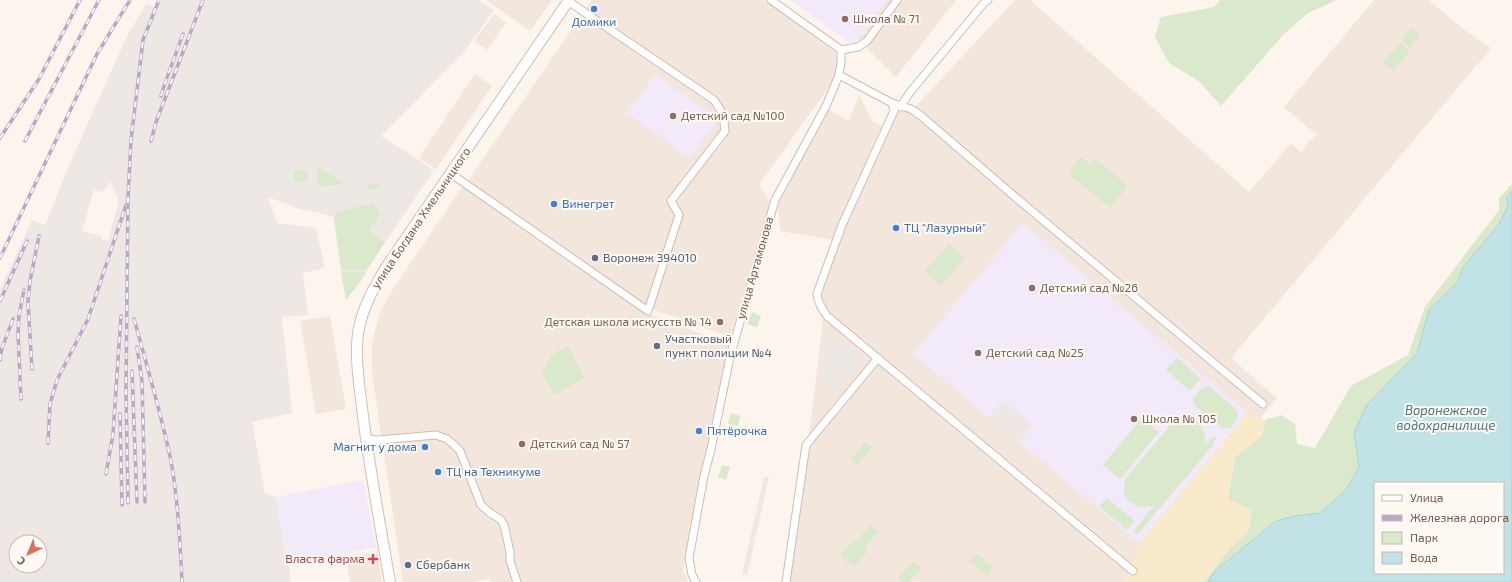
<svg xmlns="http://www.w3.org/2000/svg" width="1512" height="582" font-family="'Exo 2',sans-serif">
  <rect width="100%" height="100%" fill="#fcf5ed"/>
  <g fill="#f3e6dc">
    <polygon points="486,0 552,0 530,31"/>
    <polygon points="592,0 764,0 837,54 838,74 759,185 770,202 730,337 652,309 467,182"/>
    <polygon points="887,0 956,0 896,77 858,39"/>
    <polygon points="1015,0 1030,0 1249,192 1291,143 1302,153 1308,142 1317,135 1284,107 1374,0 1428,0 1465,30 1491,48 1231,358 1277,398 1132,578 1137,582 788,582 809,436 823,320 819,297 841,237 896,112 917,105"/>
    <polygon points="494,14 506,23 487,50 474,41"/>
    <polygon points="475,74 492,86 436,169 419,158"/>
    <polygon points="859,95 872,121 882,126 833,240 780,231 778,205 827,108 849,121"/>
    <polygon points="463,186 650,314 730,345 683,570 688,582 491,582 490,579 470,582 403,582 372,374 372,344 380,312 393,289"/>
    <polygon points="330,316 346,409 316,414 300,321"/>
    <polygon points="377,551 382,582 350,582 346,558"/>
  </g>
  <g fill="#eee8e5" fill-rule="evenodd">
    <path d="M162 0H479L494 10 464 52 381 136 434 170 370 265 365 275 346 300 334 218 327 215 300 209 268 197 277 223 316 228 325 268 303 273 308 315 282 317 292 413 252 422 265 493 276 497 291 582H0V290L32 220 45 225 69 165 128 34 147 3 157 10ZM110 181 119 201 108 241 101 239 102 236 82 231 94 189 102 193ZM16 542H40V566H16Z"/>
    <polygon points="837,335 863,357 833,393 819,382 820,355"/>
    <polygon points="1002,400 1033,426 1019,442 988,417"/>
    <polygon points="764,477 769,477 747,575 742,574"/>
  </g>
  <g fill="#f2e9f9">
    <polygon points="790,0 887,0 854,45"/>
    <polygon points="655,74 718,119 690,158 627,113"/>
    <polygon points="1023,223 1098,286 1097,287 1248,413 1139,543 1019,442 1033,425 1002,400 988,417 913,354"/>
    <polygon points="363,480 376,547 289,564 276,497"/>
  </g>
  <g fill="#dae9cb">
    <polygon points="1220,0 1337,0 1308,13 1283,35 1221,106 1200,82 1169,63 1155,37 1161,17 1214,7"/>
    <polygon points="1412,28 1420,35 1410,48 1401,40"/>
    <polygon points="1400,43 1410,51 1393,71 1383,62"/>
    <polygon points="1081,157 1090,164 1095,158 1128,186 1110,208 1070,175 1072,167"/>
    <polygon points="318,166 344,184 321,186 316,185 318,178 316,169"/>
    <circle cx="301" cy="176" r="7"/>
    <polygon points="377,183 380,185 378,188 369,190 367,187 369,184"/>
    <polygon points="1512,184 1512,191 1506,197 1508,206 1499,224 1463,267 1457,283 1429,310 1417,353 1354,433 1359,467 1345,491 1320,513 1294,516 1276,521 1215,571 1208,582 1204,582 1230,548 1248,532 1228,499 1235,457 1262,436 1265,420 1281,415 1295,424 1297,444 1315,448 1351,386 1408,355 1425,307 1499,210 1499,198"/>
    <polygon points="373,203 380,214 369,231 385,242 370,265 364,270 341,270 334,218 337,212"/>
    <polygon points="949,244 965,258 941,286 925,271"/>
    <polygon points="341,272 365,272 365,275 346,300"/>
    <polygon points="752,312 761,316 757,327 747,324"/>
    <polygon points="568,346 585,379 554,395 542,373 552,355"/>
    <polygon points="1177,357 1201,379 1190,391 1166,370"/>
    <polygon points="1207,386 1210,387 1238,411 1238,418 1230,428 1222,428 1194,405 1193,398 1202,388"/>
    <polygon points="731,413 740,416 738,426 728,424"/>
    <polygon points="1142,418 1159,432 1120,479 1103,465"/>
    <path d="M1182 418C1199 417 1207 429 1205 445L1214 436 1217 438 1213 442 1214 444 1137 535 1133 531 1154 506C1134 511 1118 499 1126 478L1173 422Z"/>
    <polygon points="865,442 872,448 857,465 851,459"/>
    <polygon points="722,465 730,467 726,480 718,477"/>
    <polygon points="1107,498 1135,521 1127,530 1099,506"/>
    <polygon points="870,525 878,532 864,549 867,552 854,567 840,555 853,540 856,542"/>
    <polygon points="976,553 994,568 987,576 969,561"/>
    <polygon points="913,561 921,568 909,582 903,582 898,578"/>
  </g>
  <polygon fill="#f8eaca" points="1248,413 1265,420 1262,436 1235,457 1228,499 1252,510 1248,533 1230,548 1204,582 1124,582 1127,577 1139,543"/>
  <path fill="#c2e3e5" stroke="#a9d3d6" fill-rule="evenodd" d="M1512 191V582H1208L1215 571 1276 521 1294 516 1320 513 1345 491 1359 467 1354 433 1366 406 1417 353 1429 310 1457 283 1463 267 1499 224 1508 206 1506 197ZM1375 483H1503V573H1375Z"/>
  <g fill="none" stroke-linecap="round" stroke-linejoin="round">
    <defs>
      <g id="street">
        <polyline points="841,50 858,47 867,41 897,0"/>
        <polyline points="839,75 892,103 911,109 920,115 1020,201 1263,404"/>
        <path d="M892 103 894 111 842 225 817 294C818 303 822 309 827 316L1133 571"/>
        <polyline points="900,107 911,91 984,3 988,0"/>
        <polyline points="450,173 648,311 679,215 671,201 725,131 723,114 714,100 568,1"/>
        <polyline points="366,439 379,440 436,435 447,439 453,444 460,451 481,505 490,513 500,519 504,525 510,552 510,561 517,582"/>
        <polyline points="696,582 692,575 689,558 704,476 711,449 730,357 775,200 826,106 839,75 841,63 841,50 771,0"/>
        <polyline points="786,582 806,445 878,358"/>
      </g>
      <path id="secondary" d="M390 582C380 524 369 466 362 408 359 383 355 357 358 333 362 309 373 289 385 269L569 0"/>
    </defs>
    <use href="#street" stroke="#cebdb2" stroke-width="9"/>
    <use href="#secondary" stroke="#d3beb2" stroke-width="12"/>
    <use href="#street" stroke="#fff" stroke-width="7"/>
    <use href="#secondary" stroke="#fff" stroke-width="10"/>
    <defs>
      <g id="rail">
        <polyline points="161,96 164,86 183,34"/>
        <polyline points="0,138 39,79 80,0"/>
        <polyline points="25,141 99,0"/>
        <polyline points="151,141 156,122 203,0"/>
        <polyline points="0,258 97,54 130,0"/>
        <polyline points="0,301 27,241"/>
        <path d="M134 319C147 366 161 413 171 461 178 500 180 542 182 582"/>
        <polyline points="137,347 142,381 145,502"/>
        <polyline points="0,360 2,348 13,319"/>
        <polyline points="32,369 28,302 30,281 39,236"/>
        <polyline points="132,371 137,502"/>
        <polyline points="21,399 18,334 19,315 24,290"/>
        <polyline points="120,414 122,505"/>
        <polyline points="48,443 50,404 57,380 88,319 126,205"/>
        <polyline points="106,474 113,434 121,316"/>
        <polyline points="128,503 126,392 128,198 131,140 143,40 159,0"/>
      </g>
    </defs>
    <use href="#rail" stroke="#b7aac6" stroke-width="3.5"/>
    <use href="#rail" stroke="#fef9f3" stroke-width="2" stroke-dasharray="6" stroke-linecap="butt"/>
  </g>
  <g fill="#3f7fe0" stroke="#fef9f3" stroke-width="1.5">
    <circle cx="594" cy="9" r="4"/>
    <circle cx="554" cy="204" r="4"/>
    <circle cx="896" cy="228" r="4"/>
    <circle cx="699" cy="431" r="4"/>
    <circle cx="425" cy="447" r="4"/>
    <circle cx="438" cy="472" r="4"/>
  </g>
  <g fill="#8d6e63" stroke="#fef9f3" stroke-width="1.5">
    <circle cx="845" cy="19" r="4"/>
    <circle cx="673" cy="116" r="4"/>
    <circle cx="1032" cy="288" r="4"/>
    <circle cx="720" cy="322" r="4"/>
    <circle cx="978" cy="353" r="4"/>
    <circle cx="1134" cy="419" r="4"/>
    <circle cx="522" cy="444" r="4"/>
  </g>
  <g fill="#5c6f8a" stroke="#fef9f3" stroke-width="1.5">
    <circle cx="595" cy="258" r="4"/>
    <circle cx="657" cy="346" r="4"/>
    <circle cx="408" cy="565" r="4"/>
  </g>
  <path fill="#e0444e" stroke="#fef9f3" stroke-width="1.5" d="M371 553h4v4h4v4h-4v4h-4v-4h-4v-4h4z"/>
  <g text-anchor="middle" stroke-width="4" stroke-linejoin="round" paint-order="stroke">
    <g font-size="12" fill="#785e54" stroke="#fef9f3" text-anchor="start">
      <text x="853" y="23">Школа № 71</text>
      <text x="681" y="120">Детский сад №100</text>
      <text x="1040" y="292">Детский сад №26</text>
      <text x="712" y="326" text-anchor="end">Детская школа искусств № 14</text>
      <text x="986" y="357">Детский сад №25</text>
      <text x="1142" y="423">Школа № 105</text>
      <text x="530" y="448">Детский сад № 57</text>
    </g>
    <g font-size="12" fill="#366cbe" stroke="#fef9f3" text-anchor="start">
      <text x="594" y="26" text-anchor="middle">Домики</text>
      <text x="562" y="208">Винегрет</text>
      <text x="904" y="232">ТЦ "Лазурный"</text>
      <text x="707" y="435">Пятёрочка</text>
      <text x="417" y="451" text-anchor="end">Магнит у дома</text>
      <text x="446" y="476">ТЦ на Техникуме</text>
    </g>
    <g font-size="12" fill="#765b50" stroke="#fef9f3">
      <text transform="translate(421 218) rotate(-56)" y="4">улица Богдана Хмельницкого</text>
      <text transform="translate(755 268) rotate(-74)" y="4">улица Артамонова</text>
    </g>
    <g font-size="12" fill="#4e5e75" stroke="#fef9f3" text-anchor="start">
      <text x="603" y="262">Воронеж 394010</text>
      <text x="665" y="343">Участковый<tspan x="665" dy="14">пункт полиции №4</tspan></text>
      <text x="416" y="569">Сбербанк</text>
    </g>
    <g font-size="12" fill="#be3a42" stroke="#fef9f3" text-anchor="end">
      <text x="365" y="563">Власта фарма</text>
    </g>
    <g font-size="13" font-style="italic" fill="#477b81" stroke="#fef9f3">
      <text x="1446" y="415">Воронежское<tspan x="1446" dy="15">водохранилище</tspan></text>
    </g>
  </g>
  <rect x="1374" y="482" width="130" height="92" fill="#fef9f3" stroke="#c8bab2"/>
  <rect x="1382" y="495" width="20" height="6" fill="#ffffff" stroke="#c8bab2"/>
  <text x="1410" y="502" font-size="12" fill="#765b50">Улица</text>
  <rect x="1382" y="515" width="20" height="6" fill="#b7aac6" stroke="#c8bab2"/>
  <text x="1410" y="522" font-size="12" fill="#765b50">Железная дорога</text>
  <rect x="1382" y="532" width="20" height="12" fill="#dae9cb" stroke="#c8bab2"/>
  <text x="1410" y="542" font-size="12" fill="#765b50">Парк</text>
  <rect x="1382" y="552" width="20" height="12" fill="#c2e3e5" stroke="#c8bab2"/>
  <text x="1410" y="562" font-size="12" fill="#765b50">Вода</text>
  <g transform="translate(28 554) rotate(224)"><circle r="19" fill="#fef9f3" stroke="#c8bab2"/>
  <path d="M0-3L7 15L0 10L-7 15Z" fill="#dc6e5b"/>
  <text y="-6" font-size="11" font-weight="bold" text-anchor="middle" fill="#765b50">С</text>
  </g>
</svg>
